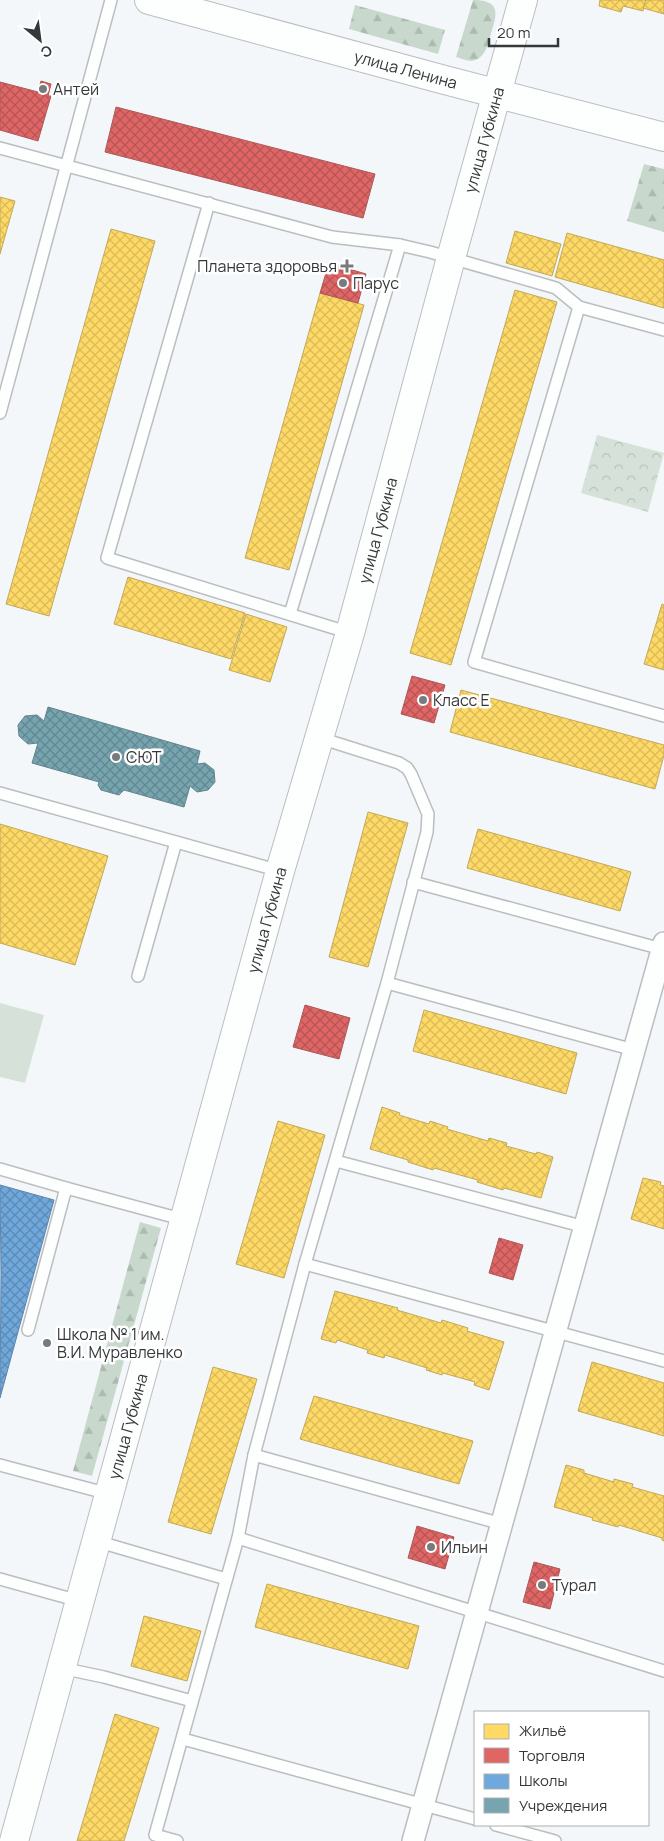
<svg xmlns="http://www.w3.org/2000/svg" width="664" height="1841" font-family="Manrope,sans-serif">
  <defs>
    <pattern id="forest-firs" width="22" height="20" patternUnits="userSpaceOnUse" patternTransform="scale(1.25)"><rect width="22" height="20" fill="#c9d8cc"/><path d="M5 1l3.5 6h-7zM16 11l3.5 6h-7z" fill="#adbab0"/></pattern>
    <pattern id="park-crowns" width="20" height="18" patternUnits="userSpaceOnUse" patternTransform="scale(1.25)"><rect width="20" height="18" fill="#d6e2d9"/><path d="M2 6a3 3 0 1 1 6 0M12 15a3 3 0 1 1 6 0" fill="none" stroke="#b8c3bb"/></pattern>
    <pattern id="homes-cross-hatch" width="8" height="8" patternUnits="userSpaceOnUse" patternTransform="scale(1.25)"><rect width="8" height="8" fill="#ffd966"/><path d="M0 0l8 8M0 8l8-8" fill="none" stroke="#dbbb59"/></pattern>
    <pattern id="shops-cross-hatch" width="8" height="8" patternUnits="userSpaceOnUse" patternTransform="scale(1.25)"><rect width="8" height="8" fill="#e06666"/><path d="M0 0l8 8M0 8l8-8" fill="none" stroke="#b65555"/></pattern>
    <pattern id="schools-cross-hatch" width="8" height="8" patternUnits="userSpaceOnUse" patternTransform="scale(1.25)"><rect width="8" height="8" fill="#6fa8dc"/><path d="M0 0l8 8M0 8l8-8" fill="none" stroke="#5c8ab3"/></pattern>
    <pattern id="public-cross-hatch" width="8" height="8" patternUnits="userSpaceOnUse" patternTransform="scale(1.25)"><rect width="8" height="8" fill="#76a5af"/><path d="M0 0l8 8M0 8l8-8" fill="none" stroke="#62878f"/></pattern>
  </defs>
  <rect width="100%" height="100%" fill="#f4f7fa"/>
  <g fill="url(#forest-firs)">
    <path d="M473 0C497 0 499 10 492 30 489 41 486 60 471 61 467 61 460 58 456 57Z"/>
    <polygon points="355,5 445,30 438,54 349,29"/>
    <polygon points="644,164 664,169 664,232 627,221"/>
    <polygon points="140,1222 161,1228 92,1476 73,1471"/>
  </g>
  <polygon fill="url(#park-crowns)" points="597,435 664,453 648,512 581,493"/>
  <polygon fill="#d6e2d9" points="0,1003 44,1015 25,1083 0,1077"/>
  <g fill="url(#homes-cross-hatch)" stroke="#c2a959">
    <polygon points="600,0 646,0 643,11 623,6 621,12 599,6"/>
    <polygon points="646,0 664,0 664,14 643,8"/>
    <polygon points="0,197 15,201 0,254"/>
    <polygon points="111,229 155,241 49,616 6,604"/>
    <polygon points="515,231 561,244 552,276 506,263"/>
    <polygon points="567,233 664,260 664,308 555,277"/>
    <polygon points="515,290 557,302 451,665 410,653"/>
    <polygon points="320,293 364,305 289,570 245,558"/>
    <polygon points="128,577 245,613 231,659 114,624"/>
    <polygon points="662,604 664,605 664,670 644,664"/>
    <polygon points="246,614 287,627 270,682 229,670"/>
    <polygon points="461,690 664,745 664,755 655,789 450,732"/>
    <polygon points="368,812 408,823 368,967 329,957"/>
    <polygon points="0,824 108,856 75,965 0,943"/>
    <polygon points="478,829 631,872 620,911 467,868"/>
    <polygon points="424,1010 577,1053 566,1094 413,1051"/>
    <polygon points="382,1107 400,1113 399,1115 429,1124 430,1121 448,1127 447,1129 488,1141 489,1138 507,1143 506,1146 536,1154 537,1152 553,1157 541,1198 504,1188 503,1190 477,1182 478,1180 434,1168 433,1170 408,1162 408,1160 370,1149"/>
    <polygon points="278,1121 325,1135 284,1278 236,1264"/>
    <polygon points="643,1178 661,1182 660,1185 664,1186 664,1229 631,1219"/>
    <polygon points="335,1291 398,1308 397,1310 441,1323 442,1320 468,1328 467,1331 504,1342 489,1390 474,1385 475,1382 443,1373 442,1375 426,1370 427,1368 385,1355 384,1358 367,1353 368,1350 337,1340 336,1343 321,1339"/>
    <polygon points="592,1362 664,1383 664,1436 578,1411"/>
    <polygon points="213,1367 257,1379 211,1534 168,1522"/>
    <polygon points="314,1396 473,1441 459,1484 300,1439"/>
    <polygon points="566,1465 584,1470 584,1473 614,1482 614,1479 633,1484 632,1487 664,1496 664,1541 662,1540 662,1538 619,1525 618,1527 592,1520 593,1518 554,1507"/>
    <polygon points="267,1584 419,1626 408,1669 255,1627"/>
    <polygon points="144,1616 201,1631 187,1681 131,1666"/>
    <polygon points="115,1714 159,1728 124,1841 77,1841"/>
  </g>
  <g fill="url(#shops-cross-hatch)" stroke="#ad5859">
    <polygon points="41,81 51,84 48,96 51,96 38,141 0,130 0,82 38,92"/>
    <polygon points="116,107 375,174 363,218 105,152"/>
    <polygon points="329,263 366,274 358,303 320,293"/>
    <polygon points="412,676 445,685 434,723 401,714"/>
    <polygon points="305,1005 350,1018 339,1059 293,1047"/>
    <polygon points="499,1238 523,1245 513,1280 489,1273"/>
    <polygon points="417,1526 454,1537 445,1569 408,1558"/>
    <polygon points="534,1562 560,1569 550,1609 523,1602"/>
  </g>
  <polygon fill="url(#schools-cross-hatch)" stroke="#5e86ab" points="0,1185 54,1200 0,1398 1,1274"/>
  <polygon fill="url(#public-cross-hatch)" stroke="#62848c" points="48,707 200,751 197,764 205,763 214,770 215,782 208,790 197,792 190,786 184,807 124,790 119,795 101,790 98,785 99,782 32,763 38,743 28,744 19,736 18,725 25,716 37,715 44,721"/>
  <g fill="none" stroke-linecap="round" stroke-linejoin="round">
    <defs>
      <g id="service">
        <polyline points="0,148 332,237 400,245 430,252 556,288 579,307 664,330"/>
        <polyline points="209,203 107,558 350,633"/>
        <polyline points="579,307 474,662 664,716"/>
        <polyline points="0,413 111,0"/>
        <polyline points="290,614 400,245"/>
        <polyline points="0,793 280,871"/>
        <polyline points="413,882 662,949"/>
        <polyline points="138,976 176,842"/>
        <polyline points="387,983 634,1050"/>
        <polyline points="336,1161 585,1227"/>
        <polyline points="0,1169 66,1188 28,1330"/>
        <polyline points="66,1188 185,1220"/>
        <polyline points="305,1264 664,1361"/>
        <polyline points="254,1455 502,1524"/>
        <polyline points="0,1465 109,1494"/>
        <polyline points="238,1538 664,1671"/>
        <polyline points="96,1541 226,1579"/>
        <polyline points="0,1579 79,1601"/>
        <polyline points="61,1668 104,1677 192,1701"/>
        <polyline points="183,1739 475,1819"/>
        <polyline points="496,1825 555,1841"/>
        <polyline points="177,1841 155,1835 238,1538 254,1455 305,1264 387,983 427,832 428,814 411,774 407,768 399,763 320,738"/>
      </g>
      <polyline id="minor" points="413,1841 664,943"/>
      <g id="tertiary">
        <path id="s1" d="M14 1841 280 871 350 633 451 258 523 0"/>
      </g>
      <g id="secondary">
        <path id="s2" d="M149 0 441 79 664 137"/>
      </g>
    </defs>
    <use href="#service" stroke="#bbbdbf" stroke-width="14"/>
    <use href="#minor" stroke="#bbbdbf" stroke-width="24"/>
    <use href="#tertiary" stroke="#bbbdbf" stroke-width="30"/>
    <use href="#secondary" stroke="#bbbdbf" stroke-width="30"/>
    <use href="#service" stroke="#fdfefe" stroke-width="11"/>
    <use href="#minor" stroke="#fdfefe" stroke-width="21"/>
    <use href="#tertiary" stroke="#fdfefe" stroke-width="28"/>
    <use href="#secondary" stroke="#fdfefe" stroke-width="28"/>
  </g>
  <g fill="#787b7d" stroke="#fff" stroke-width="2">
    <circle cx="43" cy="89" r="5"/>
    <path d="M344.5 258.5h5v5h5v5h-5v5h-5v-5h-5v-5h5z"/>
    <circle cx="343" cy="283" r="5"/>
    <circle cx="423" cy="700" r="5"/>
    <circle cx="116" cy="757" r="5"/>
    <circle cx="47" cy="1343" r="5"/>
    <circle cx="431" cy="1547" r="5"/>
    <circle cx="542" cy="1585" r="5"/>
  </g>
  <g text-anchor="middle" stroke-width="5" stroke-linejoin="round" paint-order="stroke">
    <g font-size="16" fill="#35383a" stroke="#fff">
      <text dy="6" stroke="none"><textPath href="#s2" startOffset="266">улица Ленина</textPath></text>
      <text dy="6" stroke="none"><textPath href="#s1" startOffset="1765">улица Губкина</textPath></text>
      <text dy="6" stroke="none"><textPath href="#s1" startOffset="1360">улица Губкина</textPath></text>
      <text dy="6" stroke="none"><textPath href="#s1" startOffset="955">улица Губкина</textPath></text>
      <text dy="6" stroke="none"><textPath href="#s1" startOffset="430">улица Губкина</textPath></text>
    </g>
    <g font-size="16" fill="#35383a" stroke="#fff" text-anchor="start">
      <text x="53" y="95">Антей</text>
      <text x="337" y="272" text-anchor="end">Планета здоровья</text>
      <text x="353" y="289">Парус</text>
      <text x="433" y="706">Класс Е</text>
      <text x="126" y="763">СЮТ</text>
      <text x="57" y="1340">Школа № 1 им.<tspan x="57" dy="18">В.И. Муравленко</tspan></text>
      <text x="441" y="1553">Ильин</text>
      <text x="552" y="1591">Турал</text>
    </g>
  </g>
  <rect x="474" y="1711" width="175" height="115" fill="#ffffff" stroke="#aeafb0"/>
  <rect x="484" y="1724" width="25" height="15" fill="#ffd966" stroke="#aeafb0"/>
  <text x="519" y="1736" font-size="15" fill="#35383a">Жильё</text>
  <rect x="484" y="1748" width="25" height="15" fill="#e06666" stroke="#aeafb0"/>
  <text x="519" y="1761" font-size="15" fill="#35383a">Торговля</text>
  <rect x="484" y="1774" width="25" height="15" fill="#6fa8dc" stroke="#aeafb0"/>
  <text x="519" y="1786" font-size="15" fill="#35383a">Школы</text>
  <rect x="484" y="1798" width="25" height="15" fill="#76a5af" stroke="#aeafb0"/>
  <text x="519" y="1811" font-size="15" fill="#35383a">Учреждения</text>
  <g transform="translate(40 40) rotate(151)" stroke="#ffffff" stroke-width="4" paint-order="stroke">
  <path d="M0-4L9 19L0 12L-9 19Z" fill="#35383a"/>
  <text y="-8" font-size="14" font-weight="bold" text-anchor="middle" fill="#35383a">С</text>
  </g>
  <path d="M489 38v8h69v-8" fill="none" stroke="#35383a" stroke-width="2.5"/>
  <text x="497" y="38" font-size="15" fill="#35383a" stroke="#ffffff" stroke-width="4" paint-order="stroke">20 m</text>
</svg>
